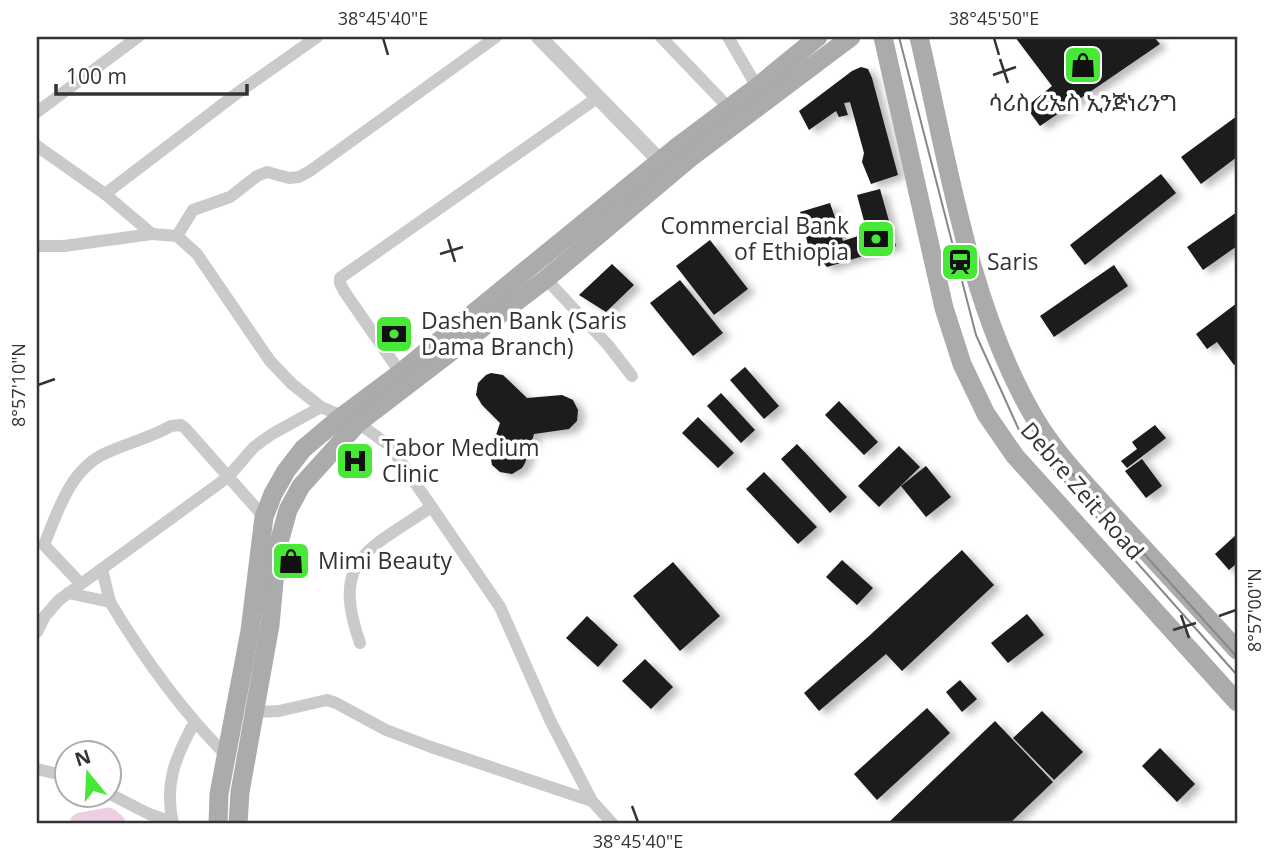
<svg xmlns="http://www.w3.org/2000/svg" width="1274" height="861" font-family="'Open Sans','Noto Sans Ethiopic',sans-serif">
  <defs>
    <filter id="shadow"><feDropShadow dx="7" dy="4" stdDeviation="3.5" flood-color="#0004"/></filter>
  </defs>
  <rect width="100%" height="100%" fill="#fff"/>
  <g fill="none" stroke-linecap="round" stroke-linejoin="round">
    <polyline stroke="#eecee2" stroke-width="23" points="81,824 108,819 114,824"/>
  </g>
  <g fill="#1a1a1a" filter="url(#shadow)">
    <polygon points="1015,37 1154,37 1160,44 1040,126 1026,107 1052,86"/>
    <polygon points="861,67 868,69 872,78 898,175 871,184 862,162 864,153 850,102 844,103 848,115 839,117 836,111 809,130 799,111 852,71"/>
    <polygon points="1237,116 1237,157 1201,184 1181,157"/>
    <polygon points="1161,174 1176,193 1085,265 1070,245"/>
    <polygon points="880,189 896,246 827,267 808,245 800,212 830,203 843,241 858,236 862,246 870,243 857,195"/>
    <polygon points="1237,212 1237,246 1203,270 1187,247"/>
    <polygon points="710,240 748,289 714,315 676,266"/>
    <polygon points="612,264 634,285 606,312 579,295"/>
    <polygon points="1114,265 1128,286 1054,337 1040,316"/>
    <polygon points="680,280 723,333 693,356 650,303"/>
    <polygon points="1237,303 1237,362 1234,365 1217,342 1207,349 1196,334"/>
    <polygon points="745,367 779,406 764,419 730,380"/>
    <polygon points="491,373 503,375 527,398 562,395 573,400 578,410 577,421 569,429 534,434 525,463 522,468 512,474 500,472 492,465 490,453 500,423 482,405 476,395 478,383 486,375"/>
    <polygon points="721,393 755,430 741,443 707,406"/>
    <polygon points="839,401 878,442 864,455 825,415"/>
    <polygon points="698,417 734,453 718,468 682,433"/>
    <polygon points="1155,425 1166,438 1127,468 1121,461 1137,449 1132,442"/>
    <polygon points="797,444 847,497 830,513 781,459"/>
    <polygon points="899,446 920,467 879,507 858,486"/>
    <polygon points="1142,459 1162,486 1146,498 1125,471"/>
    <polygon points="926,466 951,497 926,517 901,486"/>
    <polygon points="764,472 817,527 798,544 746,489"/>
    <polygon points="1237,534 1237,563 1229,570 1215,554"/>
    <polygon points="962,550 994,585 902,671 886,654 819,711 804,693 869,636"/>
    <polygon points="842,560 873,588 857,605 826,577"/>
    <polygon points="673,562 720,616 680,651 633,596"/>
    <polygon points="1027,614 1044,635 1008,663 991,643"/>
    <polygon points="587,616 618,645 598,667 566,638"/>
    <polygon points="645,659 673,687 651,709 622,681"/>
    <polygon points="960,680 977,699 962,712 946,692"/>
    <polygon points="927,708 950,733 877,800 854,774"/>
    <polygon points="1042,711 1083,752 1054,780 1013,738"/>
    <polygon points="995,721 1053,782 1009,824 887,824"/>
    <polygon points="1160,748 1195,784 1177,802 1142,766"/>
  </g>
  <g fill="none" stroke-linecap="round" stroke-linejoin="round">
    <g stroke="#cacaca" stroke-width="12">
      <polyline points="661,37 729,108"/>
      <polyline points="728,37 757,87"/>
      <polyline points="37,112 138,37"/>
      <polyline points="37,146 105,194 236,94 317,37"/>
      <polyline points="105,194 152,234"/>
      <polyline points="177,236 193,210 230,197 257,176 267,172 289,178 299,177 310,171 496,37"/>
      <polyline points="37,246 64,246 152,234 177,236 197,254 270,361 292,384 321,407 358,423 390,446 500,607 550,720 592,801 431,747 386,730 336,703 327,700 279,711 255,712"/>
      <polyline points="546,279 608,345 632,376"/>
      <polyline points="404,378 344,291 340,283 340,278 597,98"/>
      <polyline points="102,569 110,602"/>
      <path d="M80 583 44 545C58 511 70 469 106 453 127 443 150 438 171 426L181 425 185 428 264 517"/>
      <path d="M68 593 110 602C143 657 181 710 226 755"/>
      <polyline points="37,632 45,616 59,600 228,477 254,447 272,434 321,407"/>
      <path d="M360 643C330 558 369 550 431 507"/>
      <polyline points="37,769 66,776"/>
      <polyline points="108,793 149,814 172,822"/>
      <polyline points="592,801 613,824"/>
      <path d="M173 824C164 784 175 758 194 723"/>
    </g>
    <polyline stroke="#cacaca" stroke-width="16" points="539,37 667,168"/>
    <g stroke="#ababab" stroke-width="19">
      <polyline points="883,37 944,308 962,364 986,414 1015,456 1237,702"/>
      <path d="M919 37C948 162 969 306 1034 417 1055 453 1084 482 1111 513 1153 559 1195 604 1237 650"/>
      <polyline points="218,824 219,794 250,631 264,517 273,494 286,471 303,449 341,417 400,373 677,147 757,87 818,37"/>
      <polyline points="238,824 240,792 270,625 277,550 288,510 301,486 358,423 546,279 690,158 851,37"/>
    </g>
    <g stroke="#888" stroke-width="2">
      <polyline points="899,37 976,335 1019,430 1237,675"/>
      <polyline points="1066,467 1237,657"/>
    </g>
  </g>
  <path fill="none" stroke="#333" stroke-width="2.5" d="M383 38 388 55M994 38 999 55M1000 59 1008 83M993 75 1016 67M448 239 455 262M440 254 463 247M38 385 55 379M1181 615 1189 638M1219 616 1236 610M1173 630 1196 623M632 806 638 822"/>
  <defs>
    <symbol id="shop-square" viewBox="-11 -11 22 22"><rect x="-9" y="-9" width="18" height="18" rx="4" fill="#47e836" stroke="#fff"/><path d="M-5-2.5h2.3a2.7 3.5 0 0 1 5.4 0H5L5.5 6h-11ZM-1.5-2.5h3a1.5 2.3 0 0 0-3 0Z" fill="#111"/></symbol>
    <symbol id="bank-square" viewBox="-11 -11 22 22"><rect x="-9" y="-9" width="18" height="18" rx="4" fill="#47e836" stroke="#fff"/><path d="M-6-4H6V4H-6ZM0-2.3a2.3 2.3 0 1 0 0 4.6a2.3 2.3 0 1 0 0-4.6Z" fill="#111"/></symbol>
    <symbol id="station-square" viewBox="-11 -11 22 22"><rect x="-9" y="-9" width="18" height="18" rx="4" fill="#47e836" stroke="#fff"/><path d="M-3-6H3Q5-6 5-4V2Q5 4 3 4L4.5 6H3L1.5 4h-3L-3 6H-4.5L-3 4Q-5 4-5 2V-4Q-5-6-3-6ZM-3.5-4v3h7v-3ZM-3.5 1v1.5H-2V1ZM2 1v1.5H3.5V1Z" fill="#111"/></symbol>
    <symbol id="hospital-square" viewBox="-11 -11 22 22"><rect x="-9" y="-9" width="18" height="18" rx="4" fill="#47e836" stroke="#fff"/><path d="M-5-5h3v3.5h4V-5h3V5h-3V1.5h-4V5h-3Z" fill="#111"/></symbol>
  </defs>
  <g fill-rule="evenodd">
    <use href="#shop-square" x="1061" y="43" width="44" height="44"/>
    <use href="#bank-square" x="854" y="217" width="44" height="44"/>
    <use href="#station-square" x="938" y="240" width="44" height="44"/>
    <use href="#bank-square" x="372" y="312" width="44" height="44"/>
    <use href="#hospital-square" x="333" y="439" width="44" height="44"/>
    <use href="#shop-square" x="269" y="539" width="44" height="44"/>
  </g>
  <g text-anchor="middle" stroke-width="7" stroke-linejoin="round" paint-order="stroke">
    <g font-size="23" fill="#333" stroke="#fff" text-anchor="start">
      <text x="1083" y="111" text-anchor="middle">ሳሪስ ሪኤስ ኢንጅነሪንግ</text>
      <text x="849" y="234" text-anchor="end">Commercial Bank<tspan x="849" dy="26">of Ethiopia</tspan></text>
      <text x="987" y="270">Saris</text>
      <text x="421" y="329">Dashen Bank (Saris<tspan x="421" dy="26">Dama Branch)</tspan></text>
      <text x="382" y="456">Tabor Medium<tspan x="382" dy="26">Clinic</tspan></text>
      <text x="318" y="569">Mimi Beauty</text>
    </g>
    <g font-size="23" fill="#333" stroke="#fff">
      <text transform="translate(1082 491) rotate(49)" y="8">Debre Zeit Road</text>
    </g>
  </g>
  <rect width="1274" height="861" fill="none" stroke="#ffffff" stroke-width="77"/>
  <g transform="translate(88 774) rotate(342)"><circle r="33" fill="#ffffff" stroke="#adadad" stroke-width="2"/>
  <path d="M0-5L12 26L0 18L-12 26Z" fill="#47e836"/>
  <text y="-10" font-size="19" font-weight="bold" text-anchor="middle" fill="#333333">N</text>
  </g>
  <path d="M56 84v10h191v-10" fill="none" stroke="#333333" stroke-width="3.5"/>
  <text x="66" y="84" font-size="21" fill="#333333" stroke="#ffffff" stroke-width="5" paint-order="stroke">100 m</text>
  <rect x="38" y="38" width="1198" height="784" fill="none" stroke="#333" stroke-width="2.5"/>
  <g font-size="18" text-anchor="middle" fill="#333">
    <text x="383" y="25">38°45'40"E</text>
    <text x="994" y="25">38°45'50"E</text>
    <text transform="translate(19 385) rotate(-90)" y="6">8°57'10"N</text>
    <text transform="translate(1255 610) rotate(-90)" y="6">8°57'00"N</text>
    <text x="638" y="848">38°45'40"E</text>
  </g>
</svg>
